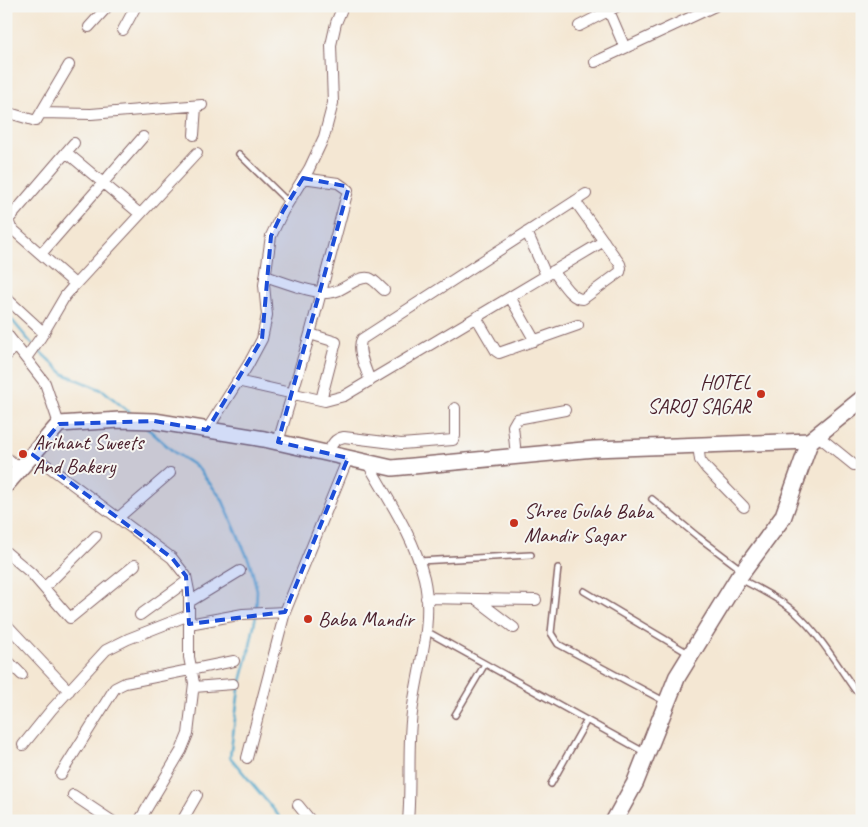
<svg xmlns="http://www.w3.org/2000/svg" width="868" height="827" font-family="Caveat,sans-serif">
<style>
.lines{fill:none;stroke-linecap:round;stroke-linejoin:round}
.stream{stroke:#4fa8cc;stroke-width:2.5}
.lane-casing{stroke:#866566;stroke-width:8}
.street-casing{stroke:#866566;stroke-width:12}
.secondary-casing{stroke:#866566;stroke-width:18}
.primary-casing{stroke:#866566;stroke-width:19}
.lane{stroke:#fff;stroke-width:5}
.street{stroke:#fff;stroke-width:10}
.secondary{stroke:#fff;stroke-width:15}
.primary{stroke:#fff;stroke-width:16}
.marked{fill:#1d4ed8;fill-opacity:0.2;stroke:#1d4ed8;stroke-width:4;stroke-dasharray:10 6;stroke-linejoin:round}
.poi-dot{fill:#c8321e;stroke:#f6f6f2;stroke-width:2}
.labels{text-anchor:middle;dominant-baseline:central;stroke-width:4;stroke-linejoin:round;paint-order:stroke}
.poi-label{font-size:21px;fill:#4a1f2b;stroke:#f6f6f2;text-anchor:start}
</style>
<rect width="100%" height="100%" fill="#f6f6f2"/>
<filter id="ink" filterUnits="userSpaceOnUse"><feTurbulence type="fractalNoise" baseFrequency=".02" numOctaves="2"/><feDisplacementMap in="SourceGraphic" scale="10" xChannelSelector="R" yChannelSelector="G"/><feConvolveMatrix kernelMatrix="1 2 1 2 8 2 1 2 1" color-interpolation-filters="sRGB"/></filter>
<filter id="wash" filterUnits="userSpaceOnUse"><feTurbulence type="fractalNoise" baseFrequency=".0096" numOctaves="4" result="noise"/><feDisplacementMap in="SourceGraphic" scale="20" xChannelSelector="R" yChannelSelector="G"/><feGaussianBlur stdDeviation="1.12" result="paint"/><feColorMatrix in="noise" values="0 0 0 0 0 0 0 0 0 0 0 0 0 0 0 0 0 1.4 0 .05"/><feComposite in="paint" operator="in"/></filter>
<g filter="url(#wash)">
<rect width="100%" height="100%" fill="#f4e7d3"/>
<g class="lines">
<!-- stream -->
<path class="stream" d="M6,313L32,344
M36,348L64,374L104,391L131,414
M147,428L174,452L197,467L222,499L250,563L257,590L256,610
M256,615L249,651L239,689L230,757L283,821"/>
</g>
</g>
<g filter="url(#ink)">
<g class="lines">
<!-- lane casing -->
<g class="lane-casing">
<path id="lane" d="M239,154L288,202
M652,499L697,536L742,570
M419,561L531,555
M558,568L551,633L558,644L664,701
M741,579C762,591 785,601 802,619C823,640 838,666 855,690
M584,591L688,653
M426,631L644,752
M455,715L485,664
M551,784L587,720"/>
</g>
<!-- street casing -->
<g class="street-casing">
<path id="street" d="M609,11L625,48
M579,26L618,6
M89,27L108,6
M123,30L136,6
M595,62L715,6
M6,112L36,121L69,65
M41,113L91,114L202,105
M194,135L196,106
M74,143L8,220L11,228L75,284
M66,152L140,214
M303,178L338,183L348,190L310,334L336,342L321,400
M527,232L546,275
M41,254L143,137
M553,271C561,280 570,299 583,299L620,272L621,268L620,264L575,201
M265,276C284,282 307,292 326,293C342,294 356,275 369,278C375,280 380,287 384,290
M510,297L535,341
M6,298L44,333
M476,317L496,351L499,353L578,325
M6,333L45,383L59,424
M6,356L16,346
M26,358L41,337L65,296L71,289L197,153
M237,381L325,401L344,396L604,241
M370,381C366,369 356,349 362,339L586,194
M207,430L248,365L262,339L267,315L264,285L271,236L283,211L309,169L324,137L333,103L331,45L336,23L343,6
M817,435L854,465
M278,442L310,334
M698,445L700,460L706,468L744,507
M328,453C332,444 334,439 344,437L401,444L453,440L455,436V408
M33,455L172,558L186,576L189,591V657L194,683L188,734L181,751L141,818
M516,456L513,426L517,419L565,410
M6,457L20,469
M367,462C388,499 414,537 424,578C435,626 415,675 411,722C408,755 411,788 408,821
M118,518L170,473
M6,552L31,573L70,618L135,565
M44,588L96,536
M426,598L536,600
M476,599L514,628
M189,602L240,571
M140,615L187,581
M6,624L69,691
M189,624L243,614L285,612
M6,659L22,675
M194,687L233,684
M23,745L52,709L106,650L128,639L189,615
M247,758L285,612L348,458
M61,774L115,688L125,683L234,661
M73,795L112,821
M298,805L311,821
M182,821L197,795"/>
</g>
<!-- secondary casing -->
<g class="secondary-casing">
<path id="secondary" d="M6,485L59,424L120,420L154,421L264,439L392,468L594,449L810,441"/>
</g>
<!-- primary casing -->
<g class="primary-casing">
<path id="primary" d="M614,821L635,783L677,677L738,578L783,517L810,441L862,399"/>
</g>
<!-- lane -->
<use href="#lane" class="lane"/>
<!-- street -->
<use href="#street" class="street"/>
<!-- secondary -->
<use href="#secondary" class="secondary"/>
<!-- primary -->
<use href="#primary" class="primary"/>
</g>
</g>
<!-- marked area -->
<path class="marked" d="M303,178L345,186L348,190L278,442L348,458L285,612L189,624L186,576L172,558L33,455L59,424L154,421L207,430L262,339L271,236L283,211Z"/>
<!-- markers -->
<g class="poi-dot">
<circle cx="761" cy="394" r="5"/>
<circle cx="23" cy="454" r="5"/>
<circle cx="514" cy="523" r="5"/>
<circle cx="308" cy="619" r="5"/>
</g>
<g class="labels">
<!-- poi labels -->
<g class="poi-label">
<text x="751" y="382" text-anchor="end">HOTEL<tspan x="751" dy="24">SAROJ SAGAR</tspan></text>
<text x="33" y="442">Arihant Sweets<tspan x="33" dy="24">And Bakery</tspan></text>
<text x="524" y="511">Shree Gulab Baba<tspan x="524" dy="24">Mandir Sagar</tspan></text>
<text x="318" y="619">Baba Mandir</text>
</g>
</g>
<!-- margin -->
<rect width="868" height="827" fill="none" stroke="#f6f6f2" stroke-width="25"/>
</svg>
